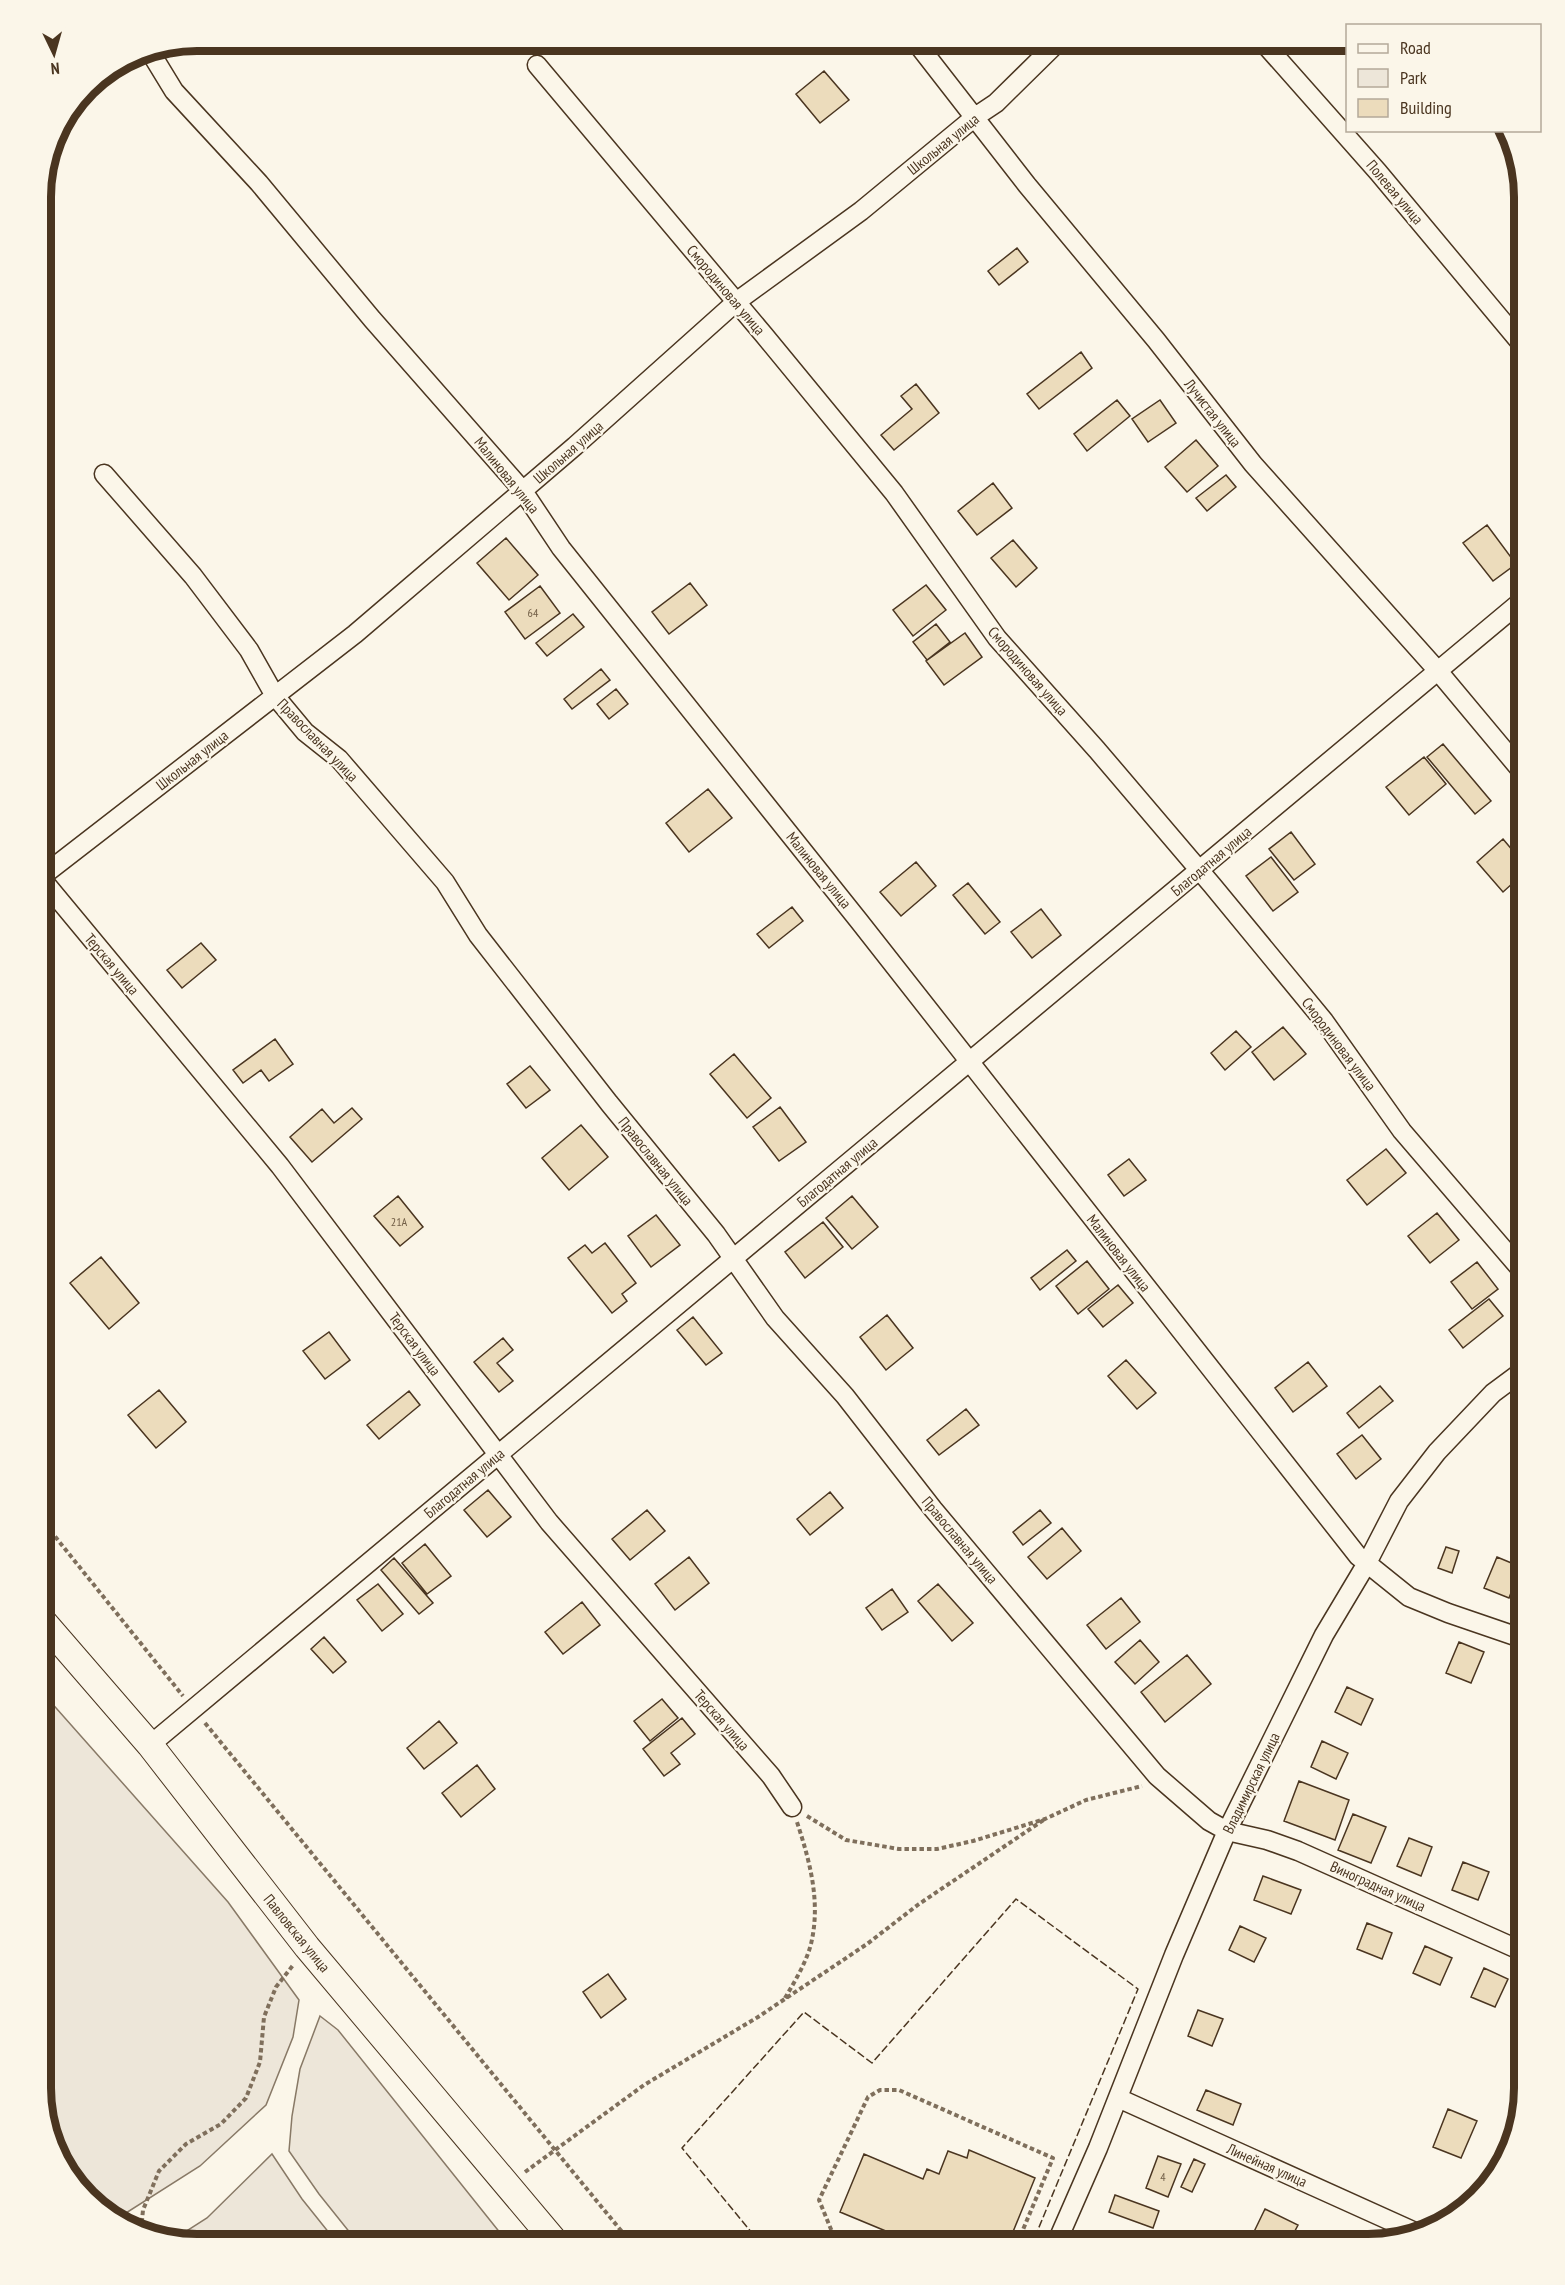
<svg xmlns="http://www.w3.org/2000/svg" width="1565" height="2285" font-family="'PT Sans Narrow',sans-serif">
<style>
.green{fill:#ede6d9;stroke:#887966;stroke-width:1.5}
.building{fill:#ecdcbc;stroke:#4a3520;stroke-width:1.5}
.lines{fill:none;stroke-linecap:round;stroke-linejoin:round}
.street-casing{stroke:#4a3520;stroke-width:21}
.secondary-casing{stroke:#4a3520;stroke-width:28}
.path{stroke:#7f6f5c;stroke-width:4;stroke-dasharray:4.5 3;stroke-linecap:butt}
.street{stroke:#fbf6e9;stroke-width:18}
.secondary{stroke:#fbf6e9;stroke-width:26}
.fence{stroke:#4a3520;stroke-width:1.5;stroke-dasharray:8 3;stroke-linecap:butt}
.labels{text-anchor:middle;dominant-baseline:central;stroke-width:4.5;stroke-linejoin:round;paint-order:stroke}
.number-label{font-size:12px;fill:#725f47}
.street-label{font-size:15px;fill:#4a3520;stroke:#fbf6e9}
.rim{fill:none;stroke:#4a3520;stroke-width:8}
</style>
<rect width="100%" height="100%" fill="#fbf6e9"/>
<!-- green -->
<path class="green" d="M41,1691L228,1902L299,2000L293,2037L266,2105L200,2166L115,2220L61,2166L41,2088Z
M320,2016L338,2030L509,2244H359L319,2194L289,2151L292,2116L300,2069Z
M272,2154L302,2199L338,2244H187L178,2241L177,2237L207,2218Z"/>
<!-- building -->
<path class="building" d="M824,71L849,100L820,123L796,94Z
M1017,248L1028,262L999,285L988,271Z
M1081,352L1092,368L1039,409L1027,394Z
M916,384L939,413L894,450L881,435L912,409L901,396Z
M1117,400L1130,416L1087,451L1074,434Z
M1160,400L1176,423L1148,442L1132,419Z
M1196,440L1218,466L1187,492L1165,467Z
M1226,475L1236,487L1207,511L1196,498Z
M993,483L1012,508L977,535L958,511Z
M1487,525L1516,564L1493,581L1463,543Z
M506,538L538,575L509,600L477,563Z
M1013,540L1037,568L1016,587L991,558Z
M690,583L707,605L669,634L652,612Z
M926,585L946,610L913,636L893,610Z
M540,586L560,613L525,639L505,612Z
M573,614L584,627L547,656L536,643Z
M936,624L950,642L927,660L913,642Z
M965,633L982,657L944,685L926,661Z
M601,669L610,680L572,709L564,699Z
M616,689L628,704L609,719L597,704Z
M1443,744L1491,801L1475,814L1427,757Z
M1424,757L1446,784L1409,815L1386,787Z
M708,789L732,818L689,852L666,823Z
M1291,832L1315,864L1294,880L1269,849Z
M1503,839L1524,864V873L1503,892L1477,862Z
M1271,857L1298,892L1273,911L1246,876Z
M916,862L936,886L901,916L880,892Z
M968,883L1000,922L985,934L953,895Z
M792,907L803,921L769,948L757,934Z
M1041,909L1061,935L1032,958L1011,932Z
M201,943L216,960L182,988L167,970Z
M1283,1027L1306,1054L1274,1080L1252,1052Z
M1236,1031L1251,1047L1225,1070L1211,1053Z
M275,1039L293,1064L269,1081L261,1070L243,1083L233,1070Z
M734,1054L771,1098L747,1118L710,1074Z
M530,1066L550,1090L526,1108L507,1084Z
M780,1107L806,1142L779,1161L753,1127Z
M352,1108L362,1119L312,1162L290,1137L322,1109L334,1123Z
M581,1125L608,1157L569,1190L542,1158Z
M1386,1149L1406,1173L1367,1205L1347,1180Z
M1129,1159L1146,1180L1124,1196L1108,1175Z
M398,1196L423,1227L400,1246L374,1216Z
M852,1196L878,1227L852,1249L826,1218Z
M1437,1213L1459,1240L1430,1263L1408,1236Z
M656,1215L680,1245L651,1267L628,1236Z
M823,1222L843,1247L805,1278L785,1252Z
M605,1243L636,1283L622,1294L627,1301L612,1313L568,1258L585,1245L592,1253Z
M1067,1250L1076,1261L1040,1290L1031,1278Z
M101,1257L139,1303L109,1329L70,1283Z
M1087,1261L1109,1289L1078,1314L1056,1286Z
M1477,1262L1498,1289L1472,1309L1451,1282Z
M1118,1285L1133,1303L1103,1327L1088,1309Z
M1489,1299L1503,1316L1463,1348L1449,1330Z
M887,1315L913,1348L886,1370L860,1337Z
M693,1317L722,1353L706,1365L677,1330Z
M329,1332L350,1360L325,1379L303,1351Z
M503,1338L513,1350L497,1363L513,1381L499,1392L474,1362Z
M1126,1360L1156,1393L1137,1409L1108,1376Z
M1308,1362L1327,1386L1293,1412L1275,1388Z
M1380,1386L1393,1401L1359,1428L1347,1413Z
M159,1390L186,1422L156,1448L128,1415Z
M409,1391L420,1405L379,1439L367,1425Z
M966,1409L979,1425L939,1455L927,1440Z
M1362,1435L1381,1459L1356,1479L1337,1454Z
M488,1490L511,1517L487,1537L464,1510Z
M830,1492L843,1508L810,1535L797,1519Z
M647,1510L665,1531L630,1560L612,1539Z
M1040,1510L1051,1523L1023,1545L1013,1532Z
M1062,1528L1081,1551L1047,1579L1028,1557Z
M425,1544L451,1576L427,1594L402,1563Z
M1446,1547L1459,1551L1452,1573L1438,1568Z
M689,1557L709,1583L675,1610L655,1584Z
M1497,1557L1521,1567L1509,1598L1484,1588Z
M394,1558L433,1603L419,1614L381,1570Z
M378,1584L403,1614L382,1631L357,1600Z
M938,1584L973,1623L952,1641L918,1601Z
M892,1589L908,1612L882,1630L866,1608Z
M1121,1598L1140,1622L1106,1649L1087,1625Z
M582,1602L600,1625L563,1654L545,1632Z
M324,1637L346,1662L333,1673L311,1649Z
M1140,1640L1159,1662L1135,1684L1115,1662Z
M1459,1642L1484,1652L1471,1683L1446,1673Z
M1187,1655L1211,1684L1165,1722L1141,1692Z
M1522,1673H1524V1707L1511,1701Z
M1347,1687L1373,1699L1361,1725L1335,1712Z
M662,1699L678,1718L650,1741L634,1721Z
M682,1718L695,1734L671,1753L680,1764L664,1776L643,1749Z
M439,1721L457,1743L424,1769L407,1748Z
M1322,1741L1348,1753L1336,1779L1311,1767Z
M477,1765L495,1789L461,1817L442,1793Z
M1299,1781L1349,1800L1335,1840L1284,1821Z
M1353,1814L1386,1827L1371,1863L1338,1850Z
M1409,1838L1432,1847L1421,1876L1397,1866Z
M1463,1862L1489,1872L1478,1900L1452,1890Z
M1263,1876L1301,1890L1291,1914L1254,1900Z
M1522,1886L1524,1887V1921L1511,1916Z
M1367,1923L1392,1933L1382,1959L1357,1949Z
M1240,1926L1266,1938L1254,1962L1229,1950Z
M1425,1946L1452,1958L1440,1985L1413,1973Z
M1484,1968L1508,1979L1495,2007L1471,1997Z
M608,1974L626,1999L601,2018L583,1992Z
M1198,2010L1223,2019L1212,2046L1188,2036Z
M1206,2090L1241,2104L1233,2125L1197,2110Z
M1448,2109L1477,2121L1461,2158L1433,2147Z
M969,2150L1035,2178L1008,2244H989L966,2235L962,2244H903L905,2239L840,2212L864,2154L923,2179L927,2169L939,2174L948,2151L967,2158Z
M1158,2156L1181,2164L1168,2197L1146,2188Z
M1194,2159L1205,2164L1192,2192L1181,2187Z
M1115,2195L1159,2211L1153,2228L1109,2212Z
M1265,2209L1298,2225L1288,2244H1260L1250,2240Z"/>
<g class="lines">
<!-- street casing -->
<g class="street-casing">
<path id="street" d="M915,41L1027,185L1156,340L1253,464L1438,671L1524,774
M1262,41L1378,172L1524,347
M149,50L174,91L259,183L372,319L523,491L561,548L859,921L1358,1556L1409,1597L1448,1613L1524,1639
M537,65L764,335L894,493L997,638L1097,750L1212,885L1324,1021L1402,1131L1524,1273
M104,474L193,576L249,650L275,696L305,732L339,759L445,882L478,935L609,1103L716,1234L775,1318L845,1396L933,1509L1157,1776L1209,1821L1227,1831L1267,1840L1298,1851L1524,1952
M41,877L355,634L575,446L736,302L861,211L975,117L996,103L1059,41
M41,878L280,1166L549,1522L771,1776L792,1807
M150,1745L1524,599
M1118,2098L1415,2232
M1056,2244L1098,2148L1174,1955L1227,1831L1324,1635L1367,1563L1399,1501L1437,1452L1493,1393L1524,1370"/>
</g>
<!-- secondary casing -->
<g class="secondary-casing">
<path id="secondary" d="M41,1619L150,1745L307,1947L557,2244"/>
</g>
<!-- path -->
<path class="path" d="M41,1519L183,1696
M205,1723L632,2244
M807,1816L846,1840L899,1849H937L973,1841L1045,1819L1086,1800L1142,1786
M785,1998C795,1981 806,1963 811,1944C821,1902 810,1862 797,1822
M525,2172L644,2085L758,2017L867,1944L919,1904L1045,1819
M141,2230L143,2210L159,2171L186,2144L221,2124L246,2098L260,2062L264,2017L276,1987L294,1964
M837,2244L819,2200L868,2097L880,2090H899L1053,2158L1017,2244"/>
<!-- street -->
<use href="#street" class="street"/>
<!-- secondary -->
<use href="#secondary" class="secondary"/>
<!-- fence -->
<path class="fence" d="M761,2244L682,2148L804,2012L872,2063L1016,1899L1138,1989L1032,2244"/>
</g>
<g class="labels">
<!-- number labels -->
<g class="number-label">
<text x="533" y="612">64</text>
<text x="399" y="1221">21А</text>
<text x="1163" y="2176">4</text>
</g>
<!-- street labels -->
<g class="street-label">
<text transform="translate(943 144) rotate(-39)">Школьная улица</text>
<text transform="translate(1395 192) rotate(50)">Полевая улица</text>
<text transform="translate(726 290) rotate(50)">Смородиновая улица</text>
<text transform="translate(1213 413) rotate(52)">Лучистая улица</text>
<text transform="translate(568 452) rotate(-41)">Школьная улица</text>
<text transform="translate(507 475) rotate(51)">Малиновая улица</text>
<text transform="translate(1028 671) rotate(49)">Смородиновая улица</text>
<text transform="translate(318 740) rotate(46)">Православная улица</text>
<text transform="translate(192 760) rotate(-38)">Школьная улица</text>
<text transform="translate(1211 861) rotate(-40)">Благодатная улица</text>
<text transform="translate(819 870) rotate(51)">Малиновая улица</text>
<text transform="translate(112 964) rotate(50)">Терская улица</text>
<text transform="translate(1339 1044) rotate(53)">Смородиновая улица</text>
<text transform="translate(656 1161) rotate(51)">Православная улица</text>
<text transform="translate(837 1172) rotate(-40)">Благодатная улица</text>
<text transform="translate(1119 1253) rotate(52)">Малиновая улица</text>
<text transform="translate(415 1344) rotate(53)">Терская улица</text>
<text transform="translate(464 1483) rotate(-40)">Благодатная улица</text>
<text transform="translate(960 1540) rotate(50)">Православная улица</text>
<text transform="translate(722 1720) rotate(49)">Терская улица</text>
<text transform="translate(1251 1783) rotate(-64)">Владимирская улица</text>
<text transform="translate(1378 1886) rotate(24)">Виноградная улица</text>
<text transform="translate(297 1933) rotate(51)">Павловская улица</text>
<text transform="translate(1267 2165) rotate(24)">Линейная улица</text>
</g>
</g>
<!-- crop -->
<path d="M0 0H1565V2285H0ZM197 51H1368A146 146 0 0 1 1514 197V2088A146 146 0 0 1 1368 2234H197A146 146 0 0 1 51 2088V197A146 146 0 0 1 197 51Z" fill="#fbf6e9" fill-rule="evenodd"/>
<path class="rim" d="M197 51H1368A146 146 0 0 1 1514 197V2088A146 146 0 0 1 1368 2234H197A146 146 0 0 1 51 2088V197A146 146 0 0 1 197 51Z"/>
<!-- legend -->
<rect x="1346" y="24" width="195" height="108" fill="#fbf6e9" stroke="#b4a999" stroke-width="1.5"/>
<rect x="1358" y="44" width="30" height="9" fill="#fbf6e9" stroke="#b4a999" stroke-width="1.5"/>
<text x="1400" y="54" font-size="18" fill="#4a3520">Road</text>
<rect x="1358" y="69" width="30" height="18" fill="#ede6d9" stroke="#b4a999" stroke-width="1.5"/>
<text x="1400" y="84" font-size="18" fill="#4a3520">Park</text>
<rect x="1358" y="99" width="30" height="18" fill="#ecdcbc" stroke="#b4a999" stroke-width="1.5"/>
<text x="1400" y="114" font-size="18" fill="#4a3520">Building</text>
<!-- north arrow -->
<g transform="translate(54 54) rotate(175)" stroke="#fbf6e9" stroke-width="4.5" paint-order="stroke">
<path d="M0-4.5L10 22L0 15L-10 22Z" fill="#4a3520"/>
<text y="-9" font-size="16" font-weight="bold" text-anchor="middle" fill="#4a3520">N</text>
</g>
</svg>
